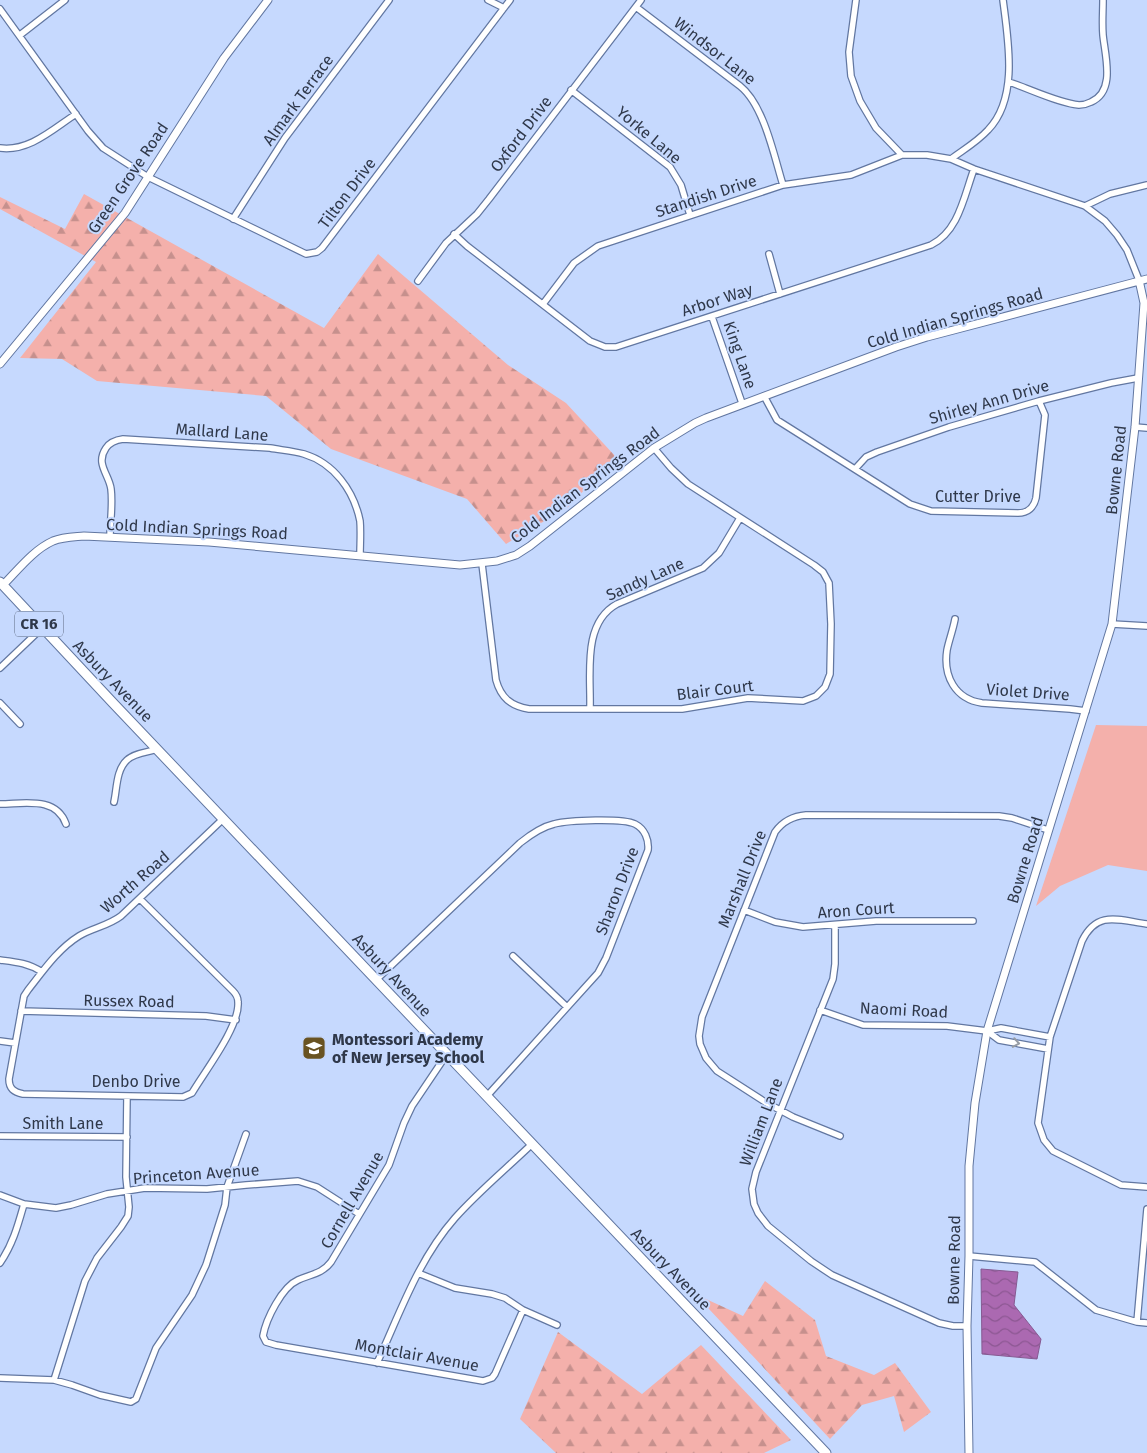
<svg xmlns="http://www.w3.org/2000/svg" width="1147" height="1453" font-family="'Fira Sans',sans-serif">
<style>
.green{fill:#f4b0ab}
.forest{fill:url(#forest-firs)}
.water{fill:url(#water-waves);stroke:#865a92}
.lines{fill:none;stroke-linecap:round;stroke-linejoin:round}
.minor-casing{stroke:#6277a1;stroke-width:8}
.tertiary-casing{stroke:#6277a1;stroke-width:9}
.primary-casing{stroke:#6277a1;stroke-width:11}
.minor{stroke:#fff;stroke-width:5.5}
.tertiary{stroke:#fff;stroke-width:7}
.primary{stroke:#fff;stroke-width:9}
.oneway{stroke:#979ca4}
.labels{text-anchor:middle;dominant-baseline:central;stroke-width:4;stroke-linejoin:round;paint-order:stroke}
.shield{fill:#c6d9fe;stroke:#5c6880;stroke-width:1}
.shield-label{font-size:15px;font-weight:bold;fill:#2f384a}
.street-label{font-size:16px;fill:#2f384a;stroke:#c6d9fe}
.poi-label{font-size:16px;font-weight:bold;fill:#2f384a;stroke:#c6d9fe;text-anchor:start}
</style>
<defs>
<pattern id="forest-firs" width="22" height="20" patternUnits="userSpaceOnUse" patternTransform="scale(1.25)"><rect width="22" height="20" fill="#f4b0ab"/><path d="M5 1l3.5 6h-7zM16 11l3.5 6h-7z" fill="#c6908d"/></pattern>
<pattern id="water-waves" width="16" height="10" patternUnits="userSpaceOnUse" patternTransform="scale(1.25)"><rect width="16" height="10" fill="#ab69b1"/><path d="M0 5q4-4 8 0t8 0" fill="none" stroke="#8c5792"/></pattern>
</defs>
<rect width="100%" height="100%" fill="#c6d9fe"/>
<!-- green -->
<path class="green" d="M1096,725L1147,726V871L1108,865L1060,886L1036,906Z"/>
<!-- forest -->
<path class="forest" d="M84,194L324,328L378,254L508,365L566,403L616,457L568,507L506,544L467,499L331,449L266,396L97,381L62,359L20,358L96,262L0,209V197L65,229Z
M765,1281L815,1320L826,1356L874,1375L895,1363L931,1412L904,1432L894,1396L862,1405L830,1439L695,1294L743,1316Z
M558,1332L642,1394L701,1345L791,1440L764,1453H556L520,1419Z"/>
<!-- water -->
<path class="water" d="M981,1269L1018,1272L1014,1305L1041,1339L1037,1359L982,1354Z"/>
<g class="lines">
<!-- minor casing -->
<g class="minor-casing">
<path id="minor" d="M488,0L504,8
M856,0L849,52L851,76L860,101L876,128L902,155H927L951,159C963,150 977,142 988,130C1019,98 1008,40 1003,0
M636,7L740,86C764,105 774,156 783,185
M0,9L88,131L103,148L148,177L306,254L317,252L322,248L510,0
M20,35L65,0
M1009,82C1030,89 1058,103 1079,105C1084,105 1087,104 1091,102C1116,91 1105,56 1103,35C1102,23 1103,12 1103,0
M571,90L670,167L681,185L690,215
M0,148C29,152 53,129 76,114
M951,159L974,169L1085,206L1105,221L1117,235L1127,250L1139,280
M1085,206L1110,194L1147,185
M233,219L285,138L389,0
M454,234L467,246L590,341L605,347H616L931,245C959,231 964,196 974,169
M769,254L780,294
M418,281L446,243L477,214L489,199L641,0
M543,304L574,263L598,246L783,185L851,175L902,155
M712,317L742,403
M764,396L777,420L910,504L931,511L1018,513C1028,513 1034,507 1036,498L1045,415L1039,401
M1135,427L1147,428
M855,469L866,457L877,452L949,427L1039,401L1111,383L1138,378
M110,537C110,522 113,505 111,489C109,474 95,464 106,448C110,442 116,440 123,439L270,448C281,450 293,451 304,454C334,463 354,491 360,521C361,532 360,545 360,556
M482,564L496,680C501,698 511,706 529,709H682L748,698L803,701L816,696L825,687L830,674L831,624L829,583L823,572L814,565L688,484L671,468L654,448
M955,619C953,630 949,640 947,650C943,676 955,699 982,703L1070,709L1086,711
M1112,624L1147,626
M0,668L42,628
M0,703L20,724
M590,708C591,674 582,623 617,604L703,568L719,553L740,518
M114,802C117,789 116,770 127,760C134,753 149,752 158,749
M0,804C24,804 56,796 66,824
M140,899L233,991C236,994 238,998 238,1002C240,1026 205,1071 192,1093L183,1097L23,1094C14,1092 9,1089 9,1079L24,996L28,990C43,971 58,949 79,936C92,928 108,926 121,916L223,819
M744,910L775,922L803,927L876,921H973
M1147,924C1118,920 1097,910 1082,941L1050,1037L1038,1123L1044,1140L1053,1151L1121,1185L1147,1187
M835,925V964L833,979L756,1172L752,1189L754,1204L758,1213L768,1226L811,1261L832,1275L939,1323L953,1326H967
M513,956L567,1007
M0,960C16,962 28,963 42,972
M377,979L520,843C530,835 541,827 554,824C569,820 623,818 635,824C645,829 649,840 648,850L606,958L598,973L487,1096
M820,1010L863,1025L947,1026L987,1031L1001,1028L1050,1037
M21,1011L206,1016L236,1020
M987,1031L999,1040L1048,1049
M0,1041L15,1043
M447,1054L412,1106L404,1123L389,1165L331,1262C322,1274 311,1274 298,1280C282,1287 266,1319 263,1336L266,1342L276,1345L483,1381L492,1378L495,1374L523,1310
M0,1136L127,1137
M840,1136L793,1117L765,1102L717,1071L706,1058L700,1044L699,1036L702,1017L775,832C783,821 793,816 806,815L999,816L1012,818L1048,830
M0,1195L24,1204L56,1208L71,1205L107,1194L145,1188L207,1189L246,1185L298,1181L317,1187L359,1214
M969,1256L1035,1262L1096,1310L1137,1322L1147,1323
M0,1263C13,1244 18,1225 24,1204
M418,1273L455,1288L492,1294L505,1298L523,1310L557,1325
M1137,1322L1147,1209
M377,1363C400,1313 418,1260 455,1218C478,1192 506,1169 532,1144
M0,1378L54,1380L72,1385L100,1395L131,1402L136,1399L156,1348L192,1295L206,1265L225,1205L227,1187L246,1134
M54,1380L85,1281L97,1258L121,1227L128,1216L129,1207L126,1177L127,1096"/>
</g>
<!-- tertiary casing -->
<g class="tertiary-casing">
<path id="tertiary" d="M0,364L125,213L224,58L268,0
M3,585C18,570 33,550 53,541C63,537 74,537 84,536L209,542L460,565L497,561L516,555L530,546L654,448L695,423L706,418L896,347L927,337L1147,279
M969,1453L967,1326L969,1256V1166L975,1103L987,1031L1112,624L1135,427L1144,303L1139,280"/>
</g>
<!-- primary casing -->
<g class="primary-casing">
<path id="primary" d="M0,582L113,703L826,1453"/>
</g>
<!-- minor -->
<use href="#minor" class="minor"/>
<!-- tertiary -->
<use href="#tertiary" class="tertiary"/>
<!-- primary -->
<use href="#primary" class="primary"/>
</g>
<!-- one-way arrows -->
<defs><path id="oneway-chevron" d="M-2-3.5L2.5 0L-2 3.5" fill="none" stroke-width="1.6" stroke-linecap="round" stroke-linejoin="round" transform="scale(1.25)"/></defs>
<use class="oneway" href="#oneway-chevron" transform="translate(1016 1043) rotate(10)"/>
<!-- icons -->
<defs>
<g id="school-square" transform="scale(1.25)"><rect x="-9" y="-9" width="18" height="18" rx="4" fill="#695322" stroke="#c6d9fe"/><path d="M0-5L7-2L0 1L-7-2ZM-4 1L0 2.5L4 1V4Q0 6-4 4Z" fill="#fff"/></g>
</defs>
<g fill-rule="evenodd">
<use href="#school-square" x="314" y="1048"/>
</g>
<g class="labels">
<!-- shield labels -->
<rect class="shield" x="15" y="611.5" width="48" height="25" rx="4"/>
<g class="shield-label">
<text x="39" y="624">CR 16</text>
</g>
<!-- street labels -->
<g class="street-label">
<text transform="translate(715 51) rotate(38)">Windsor Lane</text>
<text transform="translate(298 100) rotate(-54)">Almark Terrace</text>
<text transform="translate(521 134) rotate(-53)">Oxford Drive</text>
<text transform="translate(649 135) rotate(40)">Yorke Lane</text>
<text transform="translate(128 178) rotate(-56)">Green Grove Road</text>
<text transform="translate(347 193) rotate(-53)">Tilton Drive</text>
<text transform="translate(706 196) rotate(-18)">Standish Drive</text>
<text transform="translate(717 300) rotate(-18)">Arbor Way</text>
<text transform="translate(955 318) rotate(-16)">Cold Indian Springs Road</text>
<text transform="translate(740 355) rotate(71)">King Lane</text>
<text transform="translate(989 402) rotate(-16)">Shirley Ann Drive</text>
<text transform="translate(222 432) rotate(4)">Mallard Lane</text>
<text transform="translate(1116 470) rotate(-84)">Bowne Road</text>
<text transform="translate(585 485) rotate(-37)">Cold Indian Springs Road</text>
<text x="978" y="496">Cutter Drive</text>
<text transform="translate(197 529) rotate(3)">Cold Indian Springs Road</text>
<text transform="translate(645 579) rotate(-24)">Sandy Lane</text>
<text transform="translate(113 681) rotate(46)">Asbury Avenue</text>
<text transform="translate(715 690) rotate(-7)">Blair Court</text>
<text transform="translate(1028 692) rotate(4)">Violet Drive</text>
<text transform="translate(1025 860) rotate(-73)">Bowne Road</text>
<text transform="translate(742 879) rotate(-68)">Marshall Drive</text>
<text transform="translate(135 882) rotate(-41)">Worth Road</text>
<text transform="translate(617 891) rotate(-69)">Sharon Drive</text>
<text transform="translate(856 910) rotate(-4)">Aron Court</text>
<text transform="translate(392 975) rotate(47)">Asbury Avenue</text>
<text transform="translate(129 1001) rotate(1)">Russex Road</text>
<text transform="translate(904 1010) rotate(3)">Naomi Road</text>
<text x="136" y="1081">Denbo Drive</text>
<text transform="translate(761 1122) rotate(-69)">William Lane</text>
<text x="63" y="1123">Smith Lane</text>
<text transform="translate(196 1174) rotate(-4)">Princeton Avenue</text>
<text transform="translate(352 1200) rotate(-60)">Cornell Avenue</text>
<text transform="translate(954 1260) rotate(-89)">Bowne Road</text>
<text transform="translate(671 1269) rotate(46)">Asbury Avenue</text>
<text transform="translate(417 1355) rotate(10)">Montclair Avenue</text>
</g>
<!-- poi labels -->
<g class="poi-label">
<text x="332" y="1039">Montessori Academy<tspan x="332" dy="18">of New Jersey School</tspan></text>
</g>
</g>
</svg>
